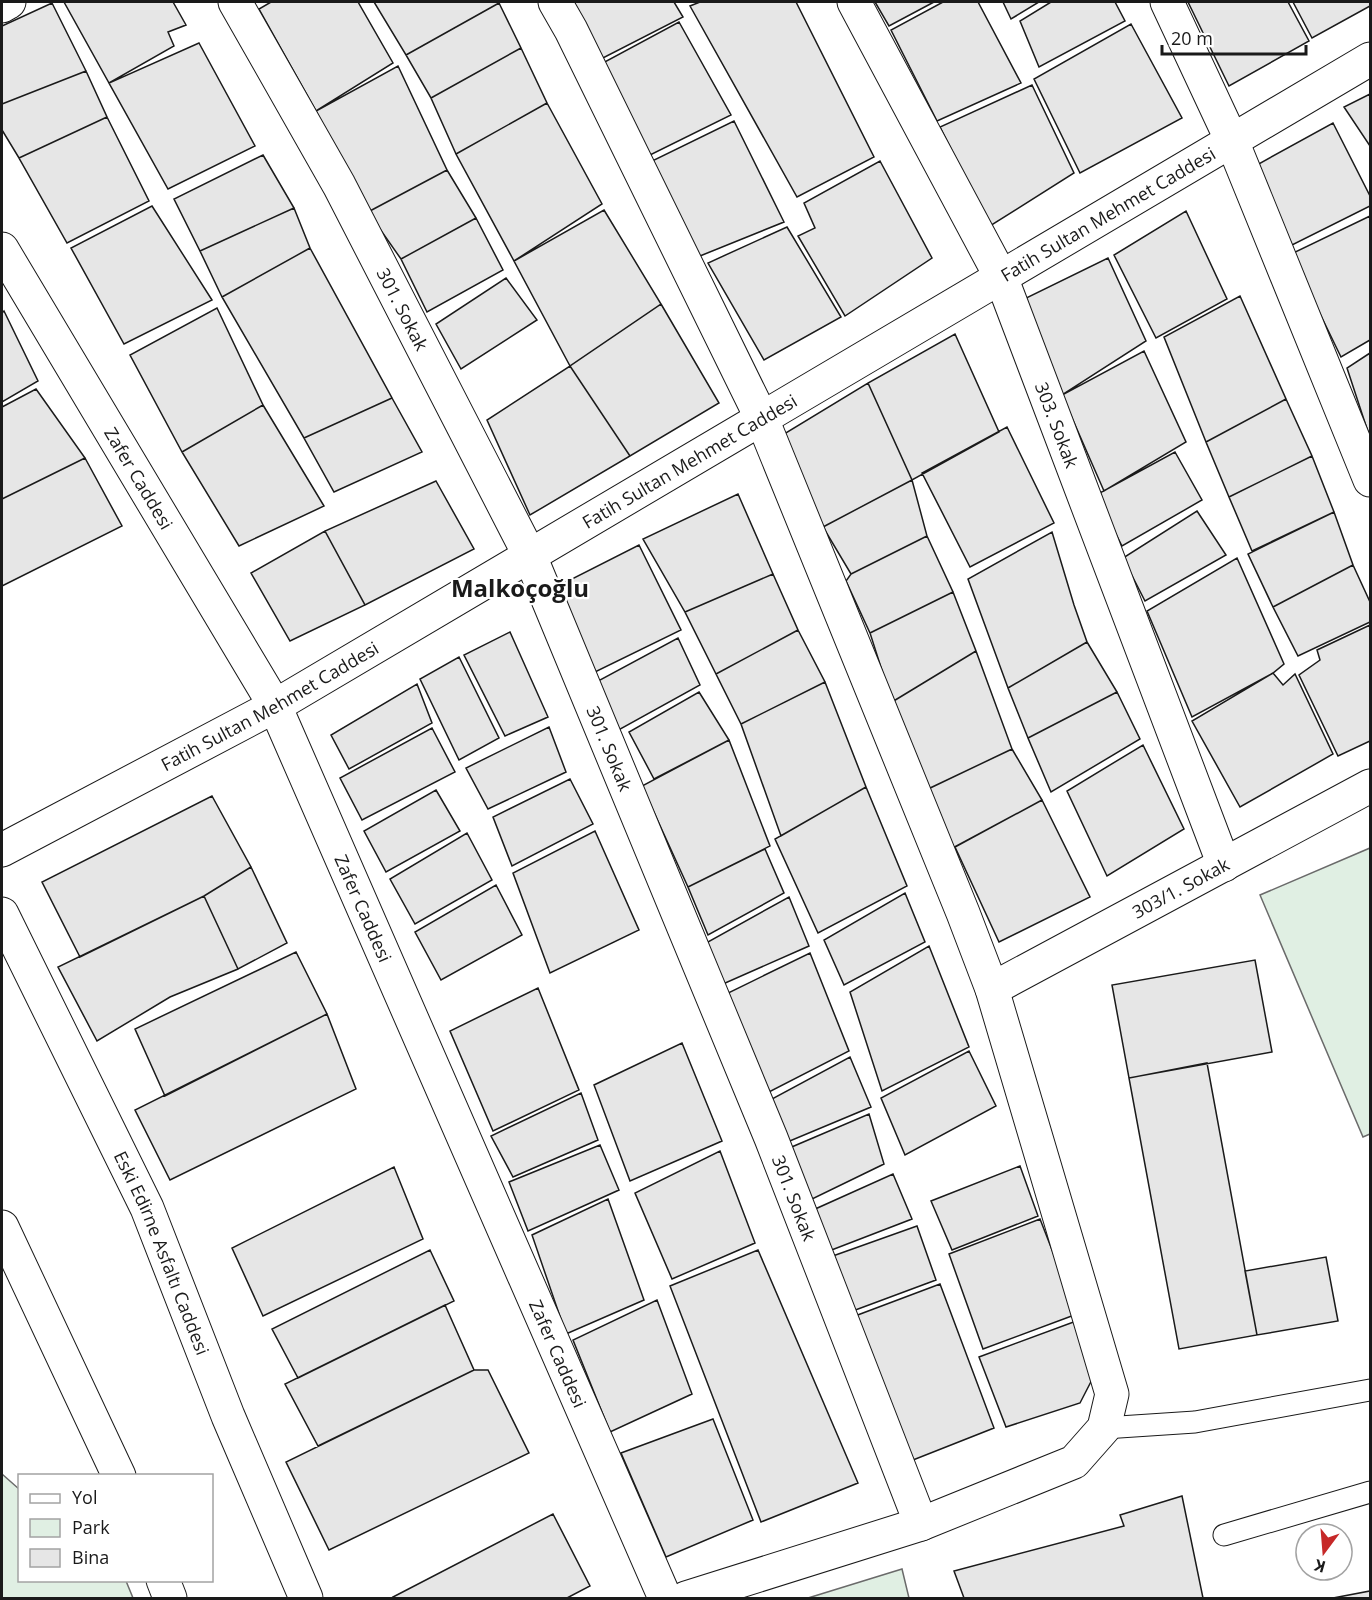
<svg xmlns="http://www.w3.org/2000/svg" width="1372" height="1600" font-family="'Open Sans',sans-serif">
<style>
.green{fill:#e0efe3;stroke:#6a6a6a;stroke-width:1.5}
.building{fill:#e6e6e6;stroke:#1a1a1a;stroke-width:1.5}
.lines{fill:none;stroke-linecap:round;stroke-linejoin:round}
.service-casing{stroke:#1a1a1a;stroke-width:23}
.pedestrian-casing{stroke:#1a1a1a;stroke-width:35}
.minor-casing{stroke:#1a1a1a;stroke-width:35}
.tertiary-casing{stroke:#1a1a1a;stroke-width:35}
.secondary-casing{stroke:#1a1a1a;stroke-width:35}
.primary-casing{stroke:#1a1a1a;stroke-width:35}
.service{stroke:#fff;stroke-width:21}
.pedestrian{stroke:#fff;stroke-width:33}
.minor{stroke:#fff;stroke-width:33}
.tertiary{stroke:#fff;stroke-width:33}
.secondary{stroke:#fff;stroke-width:33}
.primary{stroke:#fff;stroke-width:33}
.labels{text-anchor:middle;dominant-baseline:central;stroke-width:4.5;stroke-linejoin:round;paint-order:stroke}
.street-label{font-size:18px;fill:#1a1a1a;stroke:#fff}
.district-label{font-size:24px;font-weight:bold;fill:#1a1a1a;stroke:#fff}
</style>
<rect width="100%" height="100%" fill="#fff"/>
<!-- green -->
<path class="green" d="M1370,848V1134L1363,1137L1260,895Z
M2,1474L19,1489L20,1580L126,1581L133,1598H2Z
M902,1569L909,1598H808Z"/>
<!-- building -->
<path class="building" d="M64,2H173L186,25L168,32L174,46L109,83Z
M271,2H358L393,63L316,111L259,9Z
M374,2H498L499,3L406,55Z
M566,2H674L683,17L599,60Z
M700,2H796L874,157L797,197L690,6Z
M875,2H934L889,26Z
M943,2H978L1021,83L937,121L891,30Z
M1003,2H1039L1011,19Z
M1051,2H1115L1125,21L1039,67L1020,21Z
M1188,2H1288L1309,41L1229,86Z
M1293,2H1370V6L1312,38Z
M52,3L86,71L2,104V26Z
M499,3L521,48L431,98L406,55Z
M679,22L731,115L648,156L599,65Z
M1131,24L1182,118L1080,173L1034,79Z
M199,43L255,146L168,189L109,83Z
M521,48L547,103L456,154L431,98Z
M398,66L447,170L368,212L316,111Z
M86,71L107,117L19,158L2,130V104Z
M1032,85L1074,173L990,226L940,127Z
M1370,94V146L1344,107Z
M547,103L602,204L514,261L456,154Z
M107,117L149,201L67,243L19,158Z
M734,121L784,222L700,256L650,162Z
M1333,123L1370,196V206L1292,245L1255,166Z
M263,155L294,208L200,251L174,199Z
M880,161L932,258L845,316L798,236L815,228L804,203Z
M447,170L476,218L401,259L368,212Z
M152,206L212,300L124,344L71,248Z
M294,208L310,248L222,297L200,251Z
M604,210L661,304L570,366L514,261Z
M1186,211L1227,299L1156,338L1114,255Z
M1370,216V340L1341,357L1291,254Z
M476,218L503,270L427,312L401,259Z
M787,227L841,317L764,360L708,263Z
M310,248L392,398L304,438L222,297Z
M1108,258L1146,341L1062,395L1020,301Z
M506,278L537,320L461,369L436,324Z
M1240,296L1286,399L1206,442L1164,337Z
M661,304L719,403L630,456L570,366Z
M217,308L263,405L182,452L130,355Z
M4,311L38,381L2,402V313Z
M955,334L999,432L912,480L868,383Z
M1144,351L1186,442L1104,491L1062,395Z
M1370,353V438L1347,368Z
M570,366L630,456L530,515L487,420Z
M868,383L912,480L823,527L784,434Z
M36,389L85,458L2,499V407Z
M392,398L422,452L334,492L304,438Z
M1286,399L1312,456L1229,497L1206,442Z
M263,405L324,506L239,546L182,452Z
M1007,427L1054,523L970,567L922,473Z
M1175,452L1202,500L1122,546L1096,495Z
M1312,456L1334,512L1252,551L1229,497Z
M85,458L122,526L2,586V499Z
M912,480L927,536L851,574L823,527Z
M436,481L474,549L365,605L325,531Z
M738,494L773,574L685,612L643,539Z
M1197,511L1226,555L1145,601L1123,558Z
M1334,512L1353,565L1273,607L1248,554Z
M325,531L365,605L290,641L251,573Z
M1052,532L1074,605L1087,642L1008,688L968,579Z
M927,536L953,592L870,633L846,581L851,574Z
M639,545L681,630L595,672L558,586Z
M1237,558L1284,664L1273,673L1192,717L1147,611Z
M1353,565L1370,602V622L1298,656L1273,607Z
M773,574L798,630L716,674L685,612Z
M953,592L976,651L892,702L870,633Z
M1370,625V741L1338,756L1299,675L1320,660L1317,650Z
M798,630L825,682L741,724L716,674Z
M510,632L548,717L505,736L464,655Z
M678,638L700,685L615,732L598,681Z
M1087,642L1117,692L1028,738L1008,688Z
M976,651L1012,749L926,790L892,702Z
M459,657L499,738L459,760L420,679Z
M1273,673L1283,685L1295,674L1333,754L1240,807L1192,721Z
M825,682L866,787L781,836L741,724Z
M417,684L432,723L349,769L331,735Z
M699,692L729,740L654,779L629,732Z
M1117,692L1140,739L1051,792L1028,738Z
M549,727L566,772L488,809L466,768Z
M432,728L455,772L362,820L340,778Z
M729,740L770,846L688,887L642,786Z
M1143,745L1184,829L1107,876L1067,791Z
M1012,749L1042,800L949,850L926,790Z
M570,779L593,824L512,866L493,817Z
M866,787L907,886L818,933L775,839Z
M436,790L460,831L386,872L364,831Z
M212,796L251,867L204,896L80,957L42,882Z
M1042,800L1090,897L999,942L955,847Z
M595,831L639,930L550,973L513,873Z
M467,833L492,880L415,924L390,879Z
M765,849L784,893L708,935L688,887Z
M251,867L287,943L238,969L204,896Z
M496,885L522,935L441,980L415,932Z
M905,893L925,942L844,985L824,940Z
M204,896L238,969L170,997L97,1041L58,967Z
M789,897L809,946L723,984L706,943Z
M929,946L969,1047L882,1091L850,992Z
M296,952L327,1014L165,1096L135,1029Z
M810,953L849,1051L769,1092L724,995Z
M1255,960L1272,1052L1129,1078L1112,985Z
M538,988L579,1090L493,1131L450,1031Z
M327,1014L356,1089L170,1180L135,1110Z
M682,1043L722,1141L630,1181L594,1085Z
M969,1051L996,1106L905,1155L881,1098Z
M850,1057L871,1107L785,1143L770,1100Z
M1207,1063L1257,1335L1179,1349L1129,1078Z
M581,1093L598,1140L513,1177L491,1136Z
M869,1114L884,1164L808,1201L787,1149Z
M600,1145L619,1190L528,1231L509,1182Z
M720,1151L755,1243L672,1279L635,1193Z
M1020,1166L1038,1216L952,1250L931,1201Z
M394,1167L423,1239L263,1316L232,1248Z
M893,1174L912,1219L829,1251L813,1210Z
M608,1199L644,1300L566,1334L532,1235Z
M1040,1219L1077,1314L983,1349L949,1254Z
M917,1226L936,1280L850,1312L830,1257Z
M430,1250L454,1301L298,1378L272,1329Z
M758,1250L858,1483L761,1522L670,1286Z
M1326,1257L1338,1321L1257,1335L1245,1271Z
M940,1284L994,1428L913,1460L855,1316Z
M657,1300L692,1394L610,1432L573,1340Z
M445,1305L474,1370L318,1446L285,1384Z
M1079,1320L1098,1368L1080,1403L1006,1427L979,1357Z
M474,1370H488L529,1453L329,1550L286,1462Z
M713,1419L753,1520L666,1557L621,1453Z
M1182,1496L1203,1598H964L954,1571L1124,1526L1120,1515Z
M553,1514L590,1586L567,1598H394L393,1597Z
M1370,1591V1598H1333Z"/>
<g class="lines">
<!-- service casing -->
<g class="service-casing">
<path id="service" d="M1104,1428L1195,1422L1370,1390
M1224,1535L1370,1492"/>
</g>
<!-- pedestrian casing -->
<g class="pedestrian-casing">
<path id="pedestrian" d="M2,6L9,2"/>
</g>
<!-- minor casing -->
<g class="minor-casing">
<g id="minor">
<path id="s1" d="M235,2L339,185L530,556L771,1138L921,1524"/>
<path d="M555,2L571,30L762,419L963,913L992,989L1112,1394L1104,1428L1074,1462L921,1524L686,1598"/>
<path id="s2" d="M854,2L1001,277L1224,865"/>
<path d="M1167,2L1232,141L1370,480"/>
<path id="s3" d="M992,989L1370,786"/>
</g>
</g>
<!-- tertiary casing -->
<g class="tertiary-casing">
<g id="tertiary">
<path id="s4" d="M2,249L275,706L665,1598"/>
</g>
</g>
<!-- secondary casing -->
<g class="secondary-casing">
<g id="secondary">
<path id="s5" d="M2,850L275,706L1370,59"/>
</g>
</g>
<!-- primary casing -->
<g class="primary-casing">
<g id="primary">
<path id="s6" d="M2,914L147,1208L228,1416L306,1598"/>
<path d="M2,1227L119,1476"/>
<path d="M163,1580L170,1598"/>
</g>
</g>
<!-- service -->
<use href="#service" class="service"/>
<!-- pedestrian -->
<use href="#pedestrian" class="pedestrian"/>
<!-- minor -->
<use href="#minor" class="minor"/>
<!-- tertiary -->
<use href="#tertiary" class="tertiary"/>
<!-- secondary -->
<use href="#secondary" class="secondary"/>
<!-- primary -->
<use href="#primary" class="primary"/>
</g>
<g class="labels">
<!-- street labels -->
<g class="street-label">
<text stroke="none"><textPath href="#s5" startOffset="1276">Fatih Sultan Mehmet Caddesi</textPath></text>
<text stroke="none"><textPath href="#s1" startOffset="350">301. Sokak</textPath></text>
<text stroke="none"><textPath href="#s2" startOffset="470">303. Sokak</textPath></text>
<text stroke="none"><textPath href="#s5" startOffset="790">Fatih Sultan Mehmet Caddesi</textPath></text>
<text stroke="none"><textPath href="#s4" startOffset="267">Zafer Caddesi</textPath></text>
<text stroke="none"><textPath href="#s5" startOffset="304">Fatih Sultan Mehmet Caddesi</textPath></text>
<text stroke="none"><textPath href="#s1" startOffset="836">301. Sokak</textPath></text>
<text stroke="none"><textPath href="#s3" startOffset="214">303/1. Sokak</textPath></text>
<text stroke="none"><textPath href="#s4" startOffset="753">Zafer Caddesi</textPath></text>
<text stroke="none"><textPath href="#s1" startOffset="1322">301. Sokak</textPath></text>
<text stroke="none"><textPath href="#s6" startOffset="375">Eski Edirne Asfaltı Caddesi</textPath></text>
<text stroke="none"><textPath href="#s4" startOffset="1239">Zafer Caddesi</textPath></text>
</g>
<!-- district labels -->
<g class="district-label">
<text x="520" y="587">Malkoçoğlu</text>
</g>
</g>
<!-- border -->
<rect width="1372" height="1600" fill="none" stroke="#1a1a1a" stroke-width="6"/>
<!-- legend -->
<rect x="18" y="1474" width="195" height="108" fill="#ffffff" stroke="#a3a3a3" stroke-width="1.5"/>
<rect x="30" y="1494" width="30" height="9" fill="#ffffff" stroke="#a3a3a3" stroke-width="1.5"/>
<text x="72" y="1504" font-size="18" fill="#1a1a1a">Yol</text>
<rect x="30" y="1519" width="30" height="18" fill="#e0efe3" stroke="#a3a3a3" stroke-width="1.5"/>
<text x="72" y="1534" font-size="18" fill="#1a1a1a">Park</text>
<rect x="30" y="1549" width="30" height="18" fill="#e6e6e6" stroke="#a3a3a3" stroke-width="1.5"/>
<text x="72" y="1564" font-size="18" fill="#1a1a1a">Bina</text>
<!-- north arrow -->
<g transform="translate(1324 1552) rotate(196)"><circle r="28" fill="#ffffff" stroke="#a3a3a3" stroke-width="1.5"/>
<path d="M0-4.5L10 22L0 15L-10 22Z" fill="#c62828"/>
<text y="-9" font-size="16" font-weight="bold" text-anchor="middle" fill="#1a1a1a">K</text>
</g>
<!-- scale -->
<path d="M1162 45v9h144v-9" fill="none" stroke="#1a1a1a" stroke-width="3"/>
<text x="1171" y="45" font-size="18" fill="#1a1a1a" stroke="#ffffff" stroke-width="4.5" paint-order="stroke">20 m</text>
</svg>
